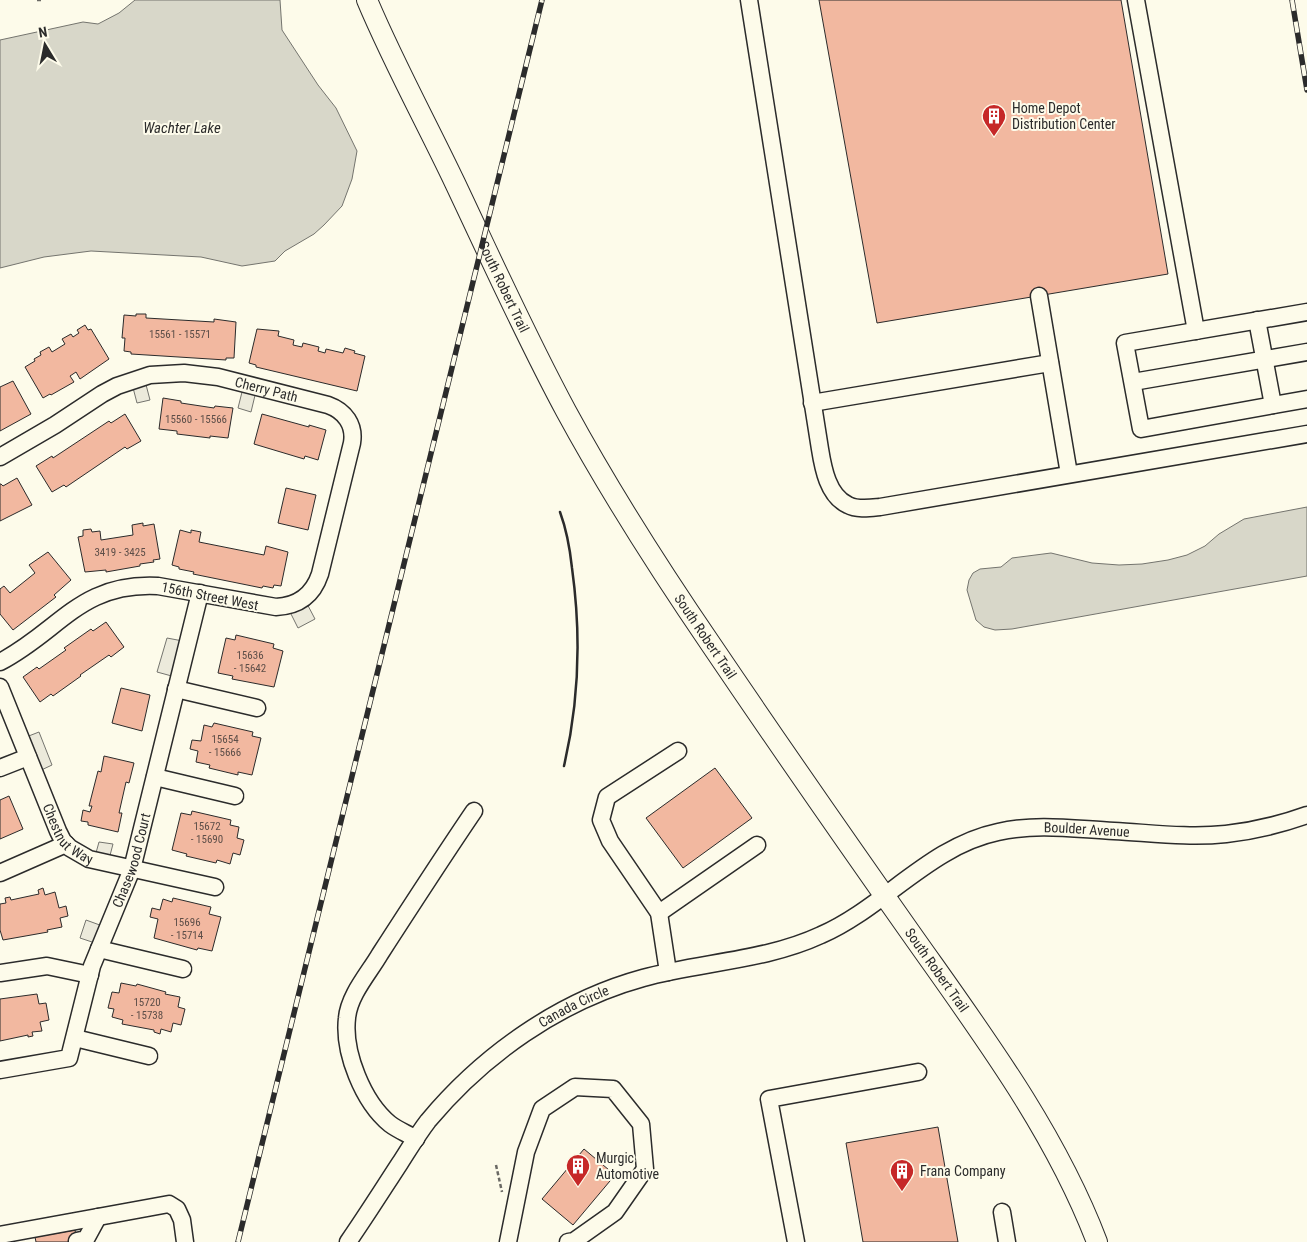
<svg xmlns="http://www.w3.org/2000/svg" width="1307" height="1242" font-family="'Roboto Condensed',sans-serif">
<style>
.parking{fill:#eceadb;stroke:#74746e}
.water{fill:#d8d7c9;stroke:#74746e}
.building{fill:#f2b8a0;stroke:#2b2b2b}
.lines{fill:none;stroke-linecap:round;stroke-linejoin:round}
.minor-casing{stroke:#2b2b2b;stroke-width:19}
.major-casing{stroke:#2b2b2b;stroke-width:22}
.path{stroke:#6a6964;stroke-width:2.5;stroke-dasharray:4 2.5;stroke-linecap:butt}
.minor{stroke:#fdfbea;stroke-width:16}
.major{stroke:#fdfbea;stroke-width:20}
.rail-casing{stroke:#2b2b2b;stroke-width:5.5}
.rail{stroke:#fdfbea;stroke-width:4;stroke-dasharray:11;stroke-linecap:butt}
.wall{stroke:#2b2b2b;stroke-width:2.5}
.labels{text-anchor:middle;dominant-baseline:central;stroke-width:4;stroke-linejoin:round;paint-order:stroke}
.number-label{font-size:11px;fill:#5d4e48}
.poi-label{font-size:14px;fill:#2b2b2b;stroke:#fdfbea;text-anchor:start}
.street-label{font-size:14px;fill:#2b2b2b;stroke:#fdfbea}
.water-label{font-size:15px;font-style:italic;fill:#2b2b2b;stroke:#fdfbea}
</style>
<rect width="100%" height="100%" fill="#fdfbea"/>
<!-- parking -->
<path class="parking" d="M144,377L150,400L137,403L131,380Z
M244,384L257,387L251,412L238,408Z
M304,598L315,619L298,628L287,606Z
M167,638L188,642L179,678L157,672Z
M39,732L52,765L35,773L21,739Z
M99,842L113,844L108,863L94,860Z
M86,920L108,928L101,945L80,938Z"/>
<!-- water -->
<path class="water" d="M135,0H280L282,30L318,85L336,108L357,151L352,179L342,206L324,225L314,234L285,251L275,261L242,266L201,257L91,251L44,257L0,268V40L83,22L98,24L119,13Z
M1307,507V576L1012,629L995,630L984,627L976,620L967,590L969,580L973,573L980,569L1001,567L1012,558L1051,553L1092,563L1119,565L1142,564L1168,560L1187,555L1205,546L1219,534L1244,519Z"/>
<!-- building -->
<path class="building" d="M819,0H1121L1168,274L877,323Z
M136,314H146V318L214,322V319L236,322L234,358H226V360L131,354V352L124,351L125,338H122L124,315L136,316Z
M85,325L88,330L91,329L109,359L80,379L76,372L70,376L74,382L51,395L50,394L43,398L25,367L35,361L34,359L41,355L40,352L49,347L52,352L65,344L62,339L71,334L73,337L79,333L77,330Z
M257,329L279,331L278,336L294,340L293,345L302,347L303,343L319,347L318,351L325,353L326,349L343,353L345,348L355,351L354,353L365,356L357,391L256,367V365L249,363Z
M13,381L31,414L0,431V387Z
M163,398L181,401V403L214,408L215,406L233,408L228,438L210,436V438L177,434V431L159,429Z
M125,414L141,441L127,449L125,447L66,487L64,485L52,492L36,466L52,456L53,458L109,421L111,423Z
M262,414L309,427V425L326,430L318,460L305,456L304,459L254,444Z
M17,478L32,505L0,521V484H1L3,486Z
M286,488L316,495L308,530L278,523Z
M143,523V526L154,524L160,559L153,560L154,562L140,564V566L106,572V570L85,572L78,537L83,536V530L91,529L92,532L100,531L101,540L133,535L132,525Z
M180,530L191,533V530L201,532L199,542L264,555L266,546L288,552L281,586L274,585L273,588L263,586L262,588L193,574L194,572L179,569V567L172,565Z
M48,552L71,580L54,595L56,597L13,630L0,614V589L4,586L10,593L35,573L29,565Z
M106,622L124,647L111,657L109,655L80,675L81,676L53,696L51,694L40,702L23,677L37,667L39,669L66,650L64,648L91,629L93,631Z
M236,635L274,644L273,648L283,651L274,687L232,679L233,676L218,673L226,638L235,640Z
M121,688L150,695L142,731L112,723Z
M214,723L253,732L252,736L261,738L252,775L238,772V775L209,768L210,765L196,762L198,751L190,749L192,740L201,741L204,725L212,727Z
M104,756L134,763L129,783L126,782L119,813H122L118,832L88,825V822L81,821L83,810L90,812L92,806H89L98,771L101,772Z
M715,768L752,818L683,868L646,818Z
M9,796L23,829L0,839V800Z
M192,811L231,820L230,825L239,827L237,838L244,840L240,855L233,853L230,864L217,860L216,863L186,856L187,854L172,850L181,813L191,815Z
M43,888L45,895L55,892L59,908L66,906L68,916L60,918L62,927L47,930L48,932L3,940L0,930V904L6,903L5,898L10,897L11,900L39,894L38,890Z
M173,898L211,907L209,914L221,917L212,951L198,948L197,950L154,938L158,919L150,917L152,908L160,910L163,899L172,902Z
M121,983L136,986L137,984L166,992L165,994L180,997L178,1007L185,1009L181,1025L173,1023L171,1032L161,1029L160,1034L154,1032V1030L122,1024L123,1020L112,1017L114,1009L108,1008L112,992L119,993Z
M37,994L39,1004L46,1003L49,1020L40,1022L42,1031L32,1032L33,1036L28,1037V1035L0,1041V999Z
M938,1127L958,1242H863L846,1143Z
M584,1149L615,1175L573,1225L542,1199Z
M75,1230L77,1242H36L35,1237Z"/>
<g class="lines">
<!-- minor casing -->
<g class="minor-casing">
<g id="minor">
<path d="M749,0L820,449C823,468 828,496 848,505C857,510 870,508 880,507L1307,434"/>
<path d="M1136,0L1196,331"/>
<path d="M1039,296L1069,474"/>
<path d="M1307,312L1125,343L1141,429L1307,399"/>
<path d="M1257,320L1273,405"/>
<path d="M1133,382L1307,352"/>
<path d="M812,403L1050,363"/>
<path id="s1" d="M0,457L55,425L102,394L117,386L150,375L184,373L218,377L328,405C345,411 355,425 352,443L320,574C313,595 298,606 276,607L158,586C80,582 60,631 0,662"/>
<path id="s2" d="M0,687L58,831L63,841L70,848L89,859L215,887"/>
<path d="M176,689L257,708"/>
<path d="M0,768L28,757"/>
<path d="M155,777L235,796"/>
<path d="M0,873L66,844"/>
<path d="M659,913L757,845"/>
<path d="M99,949L183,969"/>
<path d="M668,972L659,913L610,841L601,820L607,797L678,751"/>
<path d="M0,973L47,966L90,975"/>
<path d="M75,1038L149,1056"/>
<path id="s3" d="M0,1070L69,1058L92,966L132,869L200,593"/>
<path d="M416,1139C408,1134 398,1130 390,1124C363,1102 343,1052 347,1018C349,995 369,973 380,954C411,906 442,858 474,811"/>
<path d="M1002,1212L1007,1242"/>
<path d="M0,1235L169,1204L177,1209L182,1220L185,1242"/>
<path d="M77,1241L86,1239L98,1217"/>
<path id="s4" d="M348,1242C366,1216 383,1189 400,1163C409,1149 418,1134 428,1121C483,1055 559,1001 643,978C701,962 765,961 821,935C883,908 930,846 998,832C1038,823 1074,829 1114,831C1151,833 1189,838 1226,834C1252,831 1282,824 1307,815"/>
<path d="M508,1242L526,1152L542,1109L575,1087L613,1089L641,1124L645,1169L615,1212L574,1241L568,1242"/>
<path d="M796,1242L769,1099L918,1072"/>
</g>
</g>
<!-- major casing -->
<g class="major-casing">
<g id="major">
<path id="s5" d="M367,0C393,62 426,122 455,183C491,259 526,337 566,411C610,492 660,570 712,646C777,742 843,837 910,932C979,1030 1054,1129 1097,1242"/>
</g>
</g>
<!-- path -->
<path class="path" d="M37,0H41
M496,1165L502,1192"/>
<!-- minor -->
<use href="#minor" class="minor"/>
<!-- major -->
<use href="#major" class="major"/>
<!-- rail casing -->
<g class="rail-casing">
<path id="rail" d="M1292,0L1307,90
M238,1242L542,0"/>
</g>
<!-- rail -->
<use href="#rail" class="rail"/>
<!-- wall -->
<path class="wall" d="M560,512C567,531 570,549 572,568C581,633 579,702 564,766"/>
</g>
<!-- icons -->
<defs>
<g id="building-pin" transform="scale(1.25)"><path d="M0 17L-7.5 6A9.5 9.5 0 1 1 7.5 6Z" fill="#c62828" stroke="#fdfbea"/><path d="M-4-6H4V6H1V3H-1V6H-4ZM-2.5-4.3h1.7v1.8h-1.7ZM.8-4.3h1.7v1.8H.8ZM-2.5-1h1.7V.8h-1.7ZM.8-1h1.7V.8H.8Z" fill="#fff"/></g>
</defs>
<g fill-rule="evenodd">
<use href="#building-pin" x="994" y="116"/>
<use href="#building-pin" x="578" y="1166"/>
<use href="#building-pin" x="902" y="1171"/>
</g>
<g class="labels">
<!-- number labels -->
<g class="number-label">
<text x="180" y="334">15561 - 15571</text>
<text x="196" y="419">15560 - 15566</text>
<text x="120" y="552">3419 - 3425</text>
<text x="250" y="655">15636<tspan x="250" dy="13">- 15642</tspan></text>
<text x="225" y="739">15654<tspan x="225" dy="13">- 15666</tspan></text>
<text x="207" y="826">15672<tspan x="207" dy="13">- 15690</tspan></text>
<text x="187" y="922">15696<tspan x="187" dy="13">- 15714</tspan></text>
<text x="147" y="1002">15720<tspan x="147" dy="13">- 15738</tspan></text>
</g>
<!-- poi labels -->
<g class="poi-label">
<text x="1012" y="108">Home Depot<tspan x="1012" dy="16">Distribution Center</tspan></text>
<text x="596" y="1158">Murgic<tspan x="596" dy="16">Automotive</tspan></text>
<text x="920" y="1171">Frana Company</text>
</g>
<!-- street labels -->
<g class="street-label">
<text stroke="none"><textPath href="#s5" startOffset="318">South Robert Trail</textPath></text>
<text stroke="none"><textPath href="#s1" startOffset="290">Cherry Path</textPath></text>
<text transform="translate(210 596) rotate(11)">156th Street West</text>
<text stroke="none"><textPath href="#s5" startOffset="722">South Robert Trail</textPath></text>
<text stroke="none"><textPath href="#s2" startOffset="164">Chestnut Way</textPath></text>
<text stroke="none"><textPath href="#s4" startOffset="886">Boulder Avenue</textPath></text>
<text stroke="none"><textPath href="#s3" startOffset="278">Chasewood Court</textPath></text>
<text stroke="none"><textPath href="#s5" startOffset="1128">South Robert Trail</textPath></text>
<text stroke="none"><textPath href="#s4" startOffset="332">Canada Circle</textPath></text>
</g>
<!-- water labels -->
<g class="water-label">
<text x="182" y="128">Wachter Lake</text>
</g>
</g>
<!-- north arrow -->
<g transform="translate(45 45) rotate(350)" stroke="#fdfbea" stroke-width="4" paint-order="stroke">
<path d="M0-4L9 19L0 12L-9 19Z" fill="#2b2b2b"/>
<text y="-8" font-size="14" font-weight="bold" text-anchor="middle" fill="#2b2b2b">N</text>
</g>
</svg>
